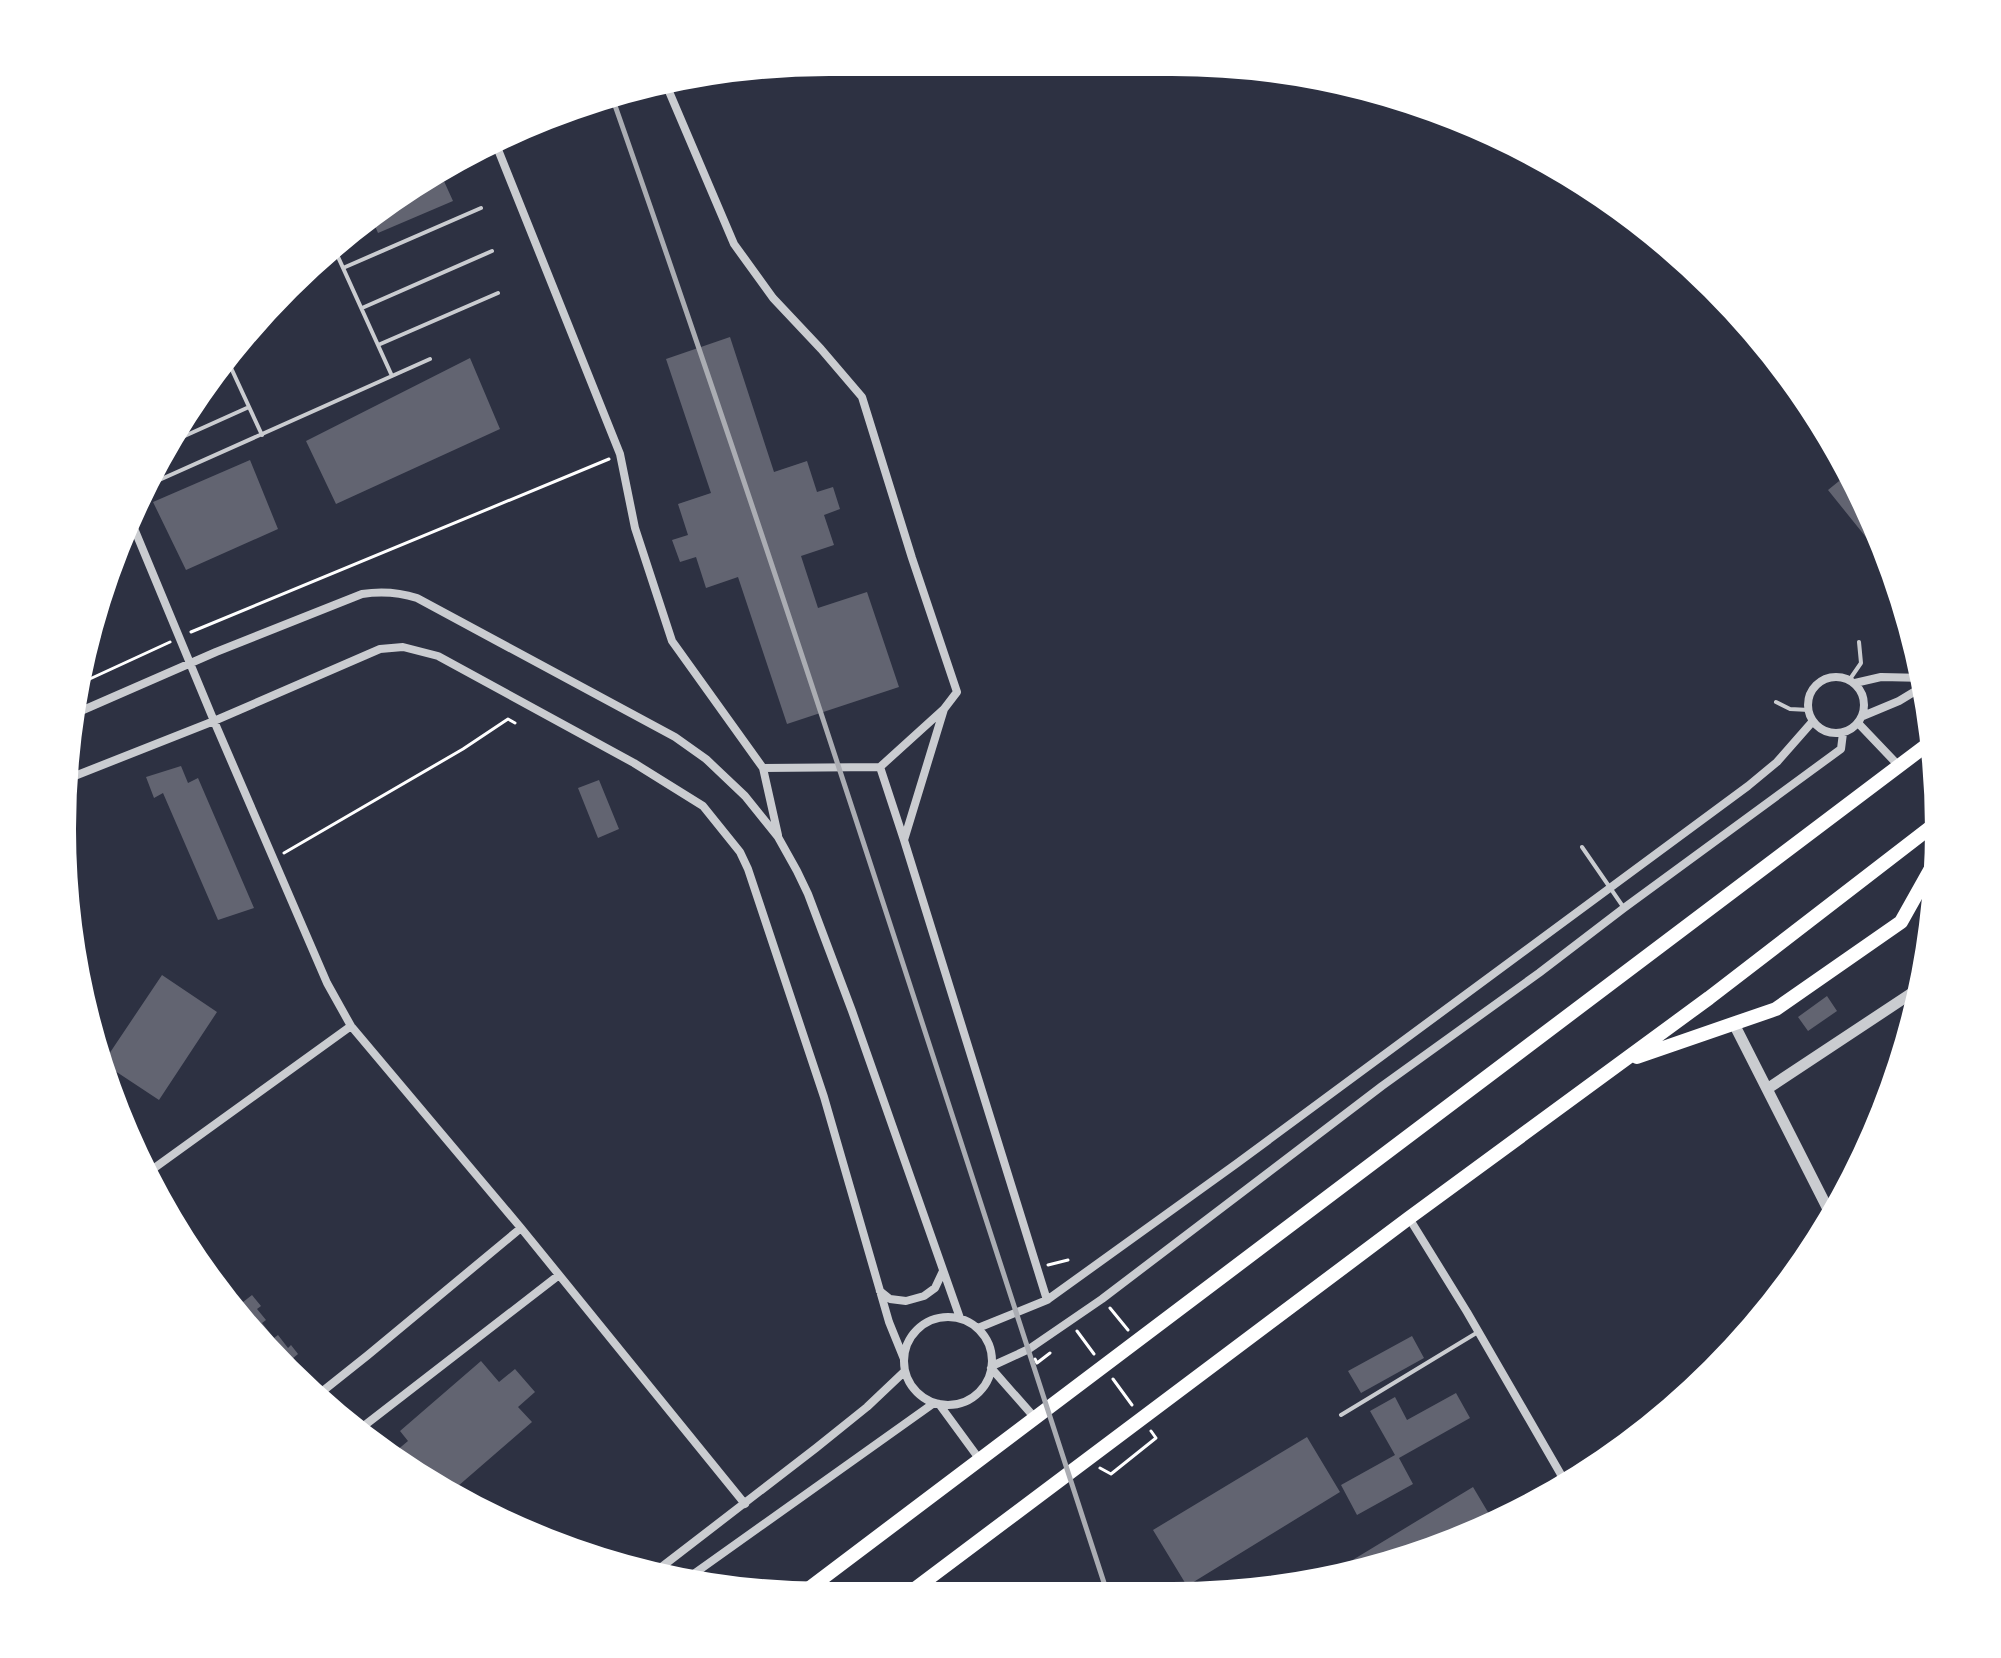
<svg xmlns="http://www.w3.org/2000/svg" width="2001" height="1658" font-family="'IBM Plex Sans',sans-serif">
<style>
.building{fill:#626471}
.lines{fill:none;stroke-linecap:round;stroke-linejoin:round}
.path{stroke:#fff;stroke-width:3}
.service{stroke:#caccd0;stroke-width:4}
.minor{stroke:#caccd0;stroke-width:8}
.tertiary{stroke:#caccd0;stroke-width:11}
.trunk{stroke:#fff;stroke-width:14}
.rail{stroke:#abadb3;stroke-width:5}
.rim{fill:none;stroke:#fff;stroke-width:4}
</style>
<rect width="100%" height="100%" fill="#2d3142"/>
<!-- building -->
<path class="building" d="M438,168L453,201L378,233L372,219Z
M730,337L774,472L807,461L817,492L833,487L840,509L824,515L834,545L801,556L818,608L867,592L899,687L787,724L738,577L706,588L696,557L680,562L672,540L688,535L678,504L711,493L666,359Z
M470,358L500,429L336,504L306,441Z
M201,388L207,401L185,410L189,402Z
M250,460L278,529L186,570L153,502Z
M1849,473L1882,534L1894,572L1828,490Z
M93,619L101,638H90Z
M181,766L188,783L198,778L254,908L218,920L163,793L154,798L146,777Z
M599,780L619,829L598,838L578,788Z
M162,975L217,1012L159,1100L103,1063Z
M1827,996L1837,1011L1808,1031L1798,1017Z
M252,1295L261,1306L257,1309L266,1320L262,1323L274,1338L278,1335L288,1348L291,1345L298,1354L285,1365L232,1305L235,1302L238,1306Z
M1412,1336L1424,1358L1361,1393L1348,1371Z
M481,1361L499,1382L515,1369L535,1392L518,1407L532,1422L450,1493L433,1473L424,1480L416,1474L396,1451L408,1441L400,1431Z
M1456,1393L1470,1418L1399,1458L1413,1484L1357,1515L1341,1485L1395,1455L1370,1411L1395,1397L1407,1420Z
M1307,1437L1340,1492L1187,1586L1153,1530Z
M1473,1487L1495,1524L1467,1539L1322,1583L1313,1584Z"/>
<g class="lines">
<!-- path -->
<path class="path" d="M191,632L609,459
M81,683L170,642
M284,853L463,749L508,719L515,723
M1048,1265L1068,1260
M1110,1308L1128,1330
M1077,1331L1094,1354
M1035,1359L1037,1363L1050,1353
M1113,1379L1132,1405
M1100,1468L1111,1474L1156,1438L1151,1431"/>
<!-- service -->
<path class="service" d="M334,248L392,376
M343,268L481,208
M362,308L492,251
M378,345L498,293
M226,357L262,435
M169,443L249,407
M148,485L430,359
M1850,679L1861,663L1859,642
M1776,702L1790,709L1809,710
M1582,847L1624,908
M1341,1415L1478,1332
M1558,1491L1559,1474"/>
<!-- minor -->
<path class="minor" d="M665,82L734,244L773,298L821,349L862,397L912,558L957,692L944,709L880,767
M495,142L620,454L635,528L672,641L763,768L778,835
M131,521L214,721L327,983L351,1026L521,1228L745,1504
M1808 705a28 28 0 1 1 56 0a28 28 0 1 1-56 0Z
M1855,683L1881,677L1926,678
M944,709L904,840L1047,1300
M74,714L216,652L362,594C381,591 398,592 417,598L675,737L706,759L745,796L778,837L797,871L808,894L852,1011L960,1318
M1863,716L1899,701L1927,684
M1858,723L1899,766
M763,768L880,767L904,840
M62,781L214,721L380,649L403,647L438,656L634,763L703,806L740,852L748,869L824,1097L889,1322L904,1359
M146,1174L351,1026
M1409,1218L1467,1312L1567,1485
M880,1291L890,1299L906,1301L924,1296L935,1288L943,1271
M904 1361a44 44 0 1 1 88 0a44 44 0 1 1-88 0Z
M978,1328L1047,1300L1236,1164L1748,786L1777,762L1813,721
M992,1366L1029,1349L1102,1299L1382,1086L1539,973L1624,908L1841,749L1843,733
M991,1368L1035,1418
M314,1398L368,1355L521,1228
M939,1404L980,1460
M356,1432L559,1275
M655,1572L816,1448L867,1407L905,1371
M688,1578L934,1403"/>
<!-- tertiary -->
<path class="tertiary" d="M1734,1024L1832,1217
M1767,1089L1924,985"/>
<!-- trunk -->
<path class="trunk" d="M1637,1057L1776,1009L1901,922L1938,856
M799,1596L1932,741
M904,1597L1409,1218L1709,998L1940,820"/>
<!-- rail -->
<path class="rail" d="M611,94C786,592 945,1096 1109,1598"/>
</g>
<!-- crop -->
<path d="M0 0H2001V1658H0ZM829 74H1172A755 755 0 0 1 1927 829V829A755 755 0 0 1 1172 1584H829A755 755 0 0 1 74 829V829A755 755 0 0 1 829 74Z" fill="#fff" fill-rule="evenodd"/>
<path class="rim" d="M829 74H1172A755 755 0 0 1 1927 829V829A755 755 0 0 1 1172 1584H829A755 755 0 0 1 74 829V829A755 755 0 0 1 829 74Z"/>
</svg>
